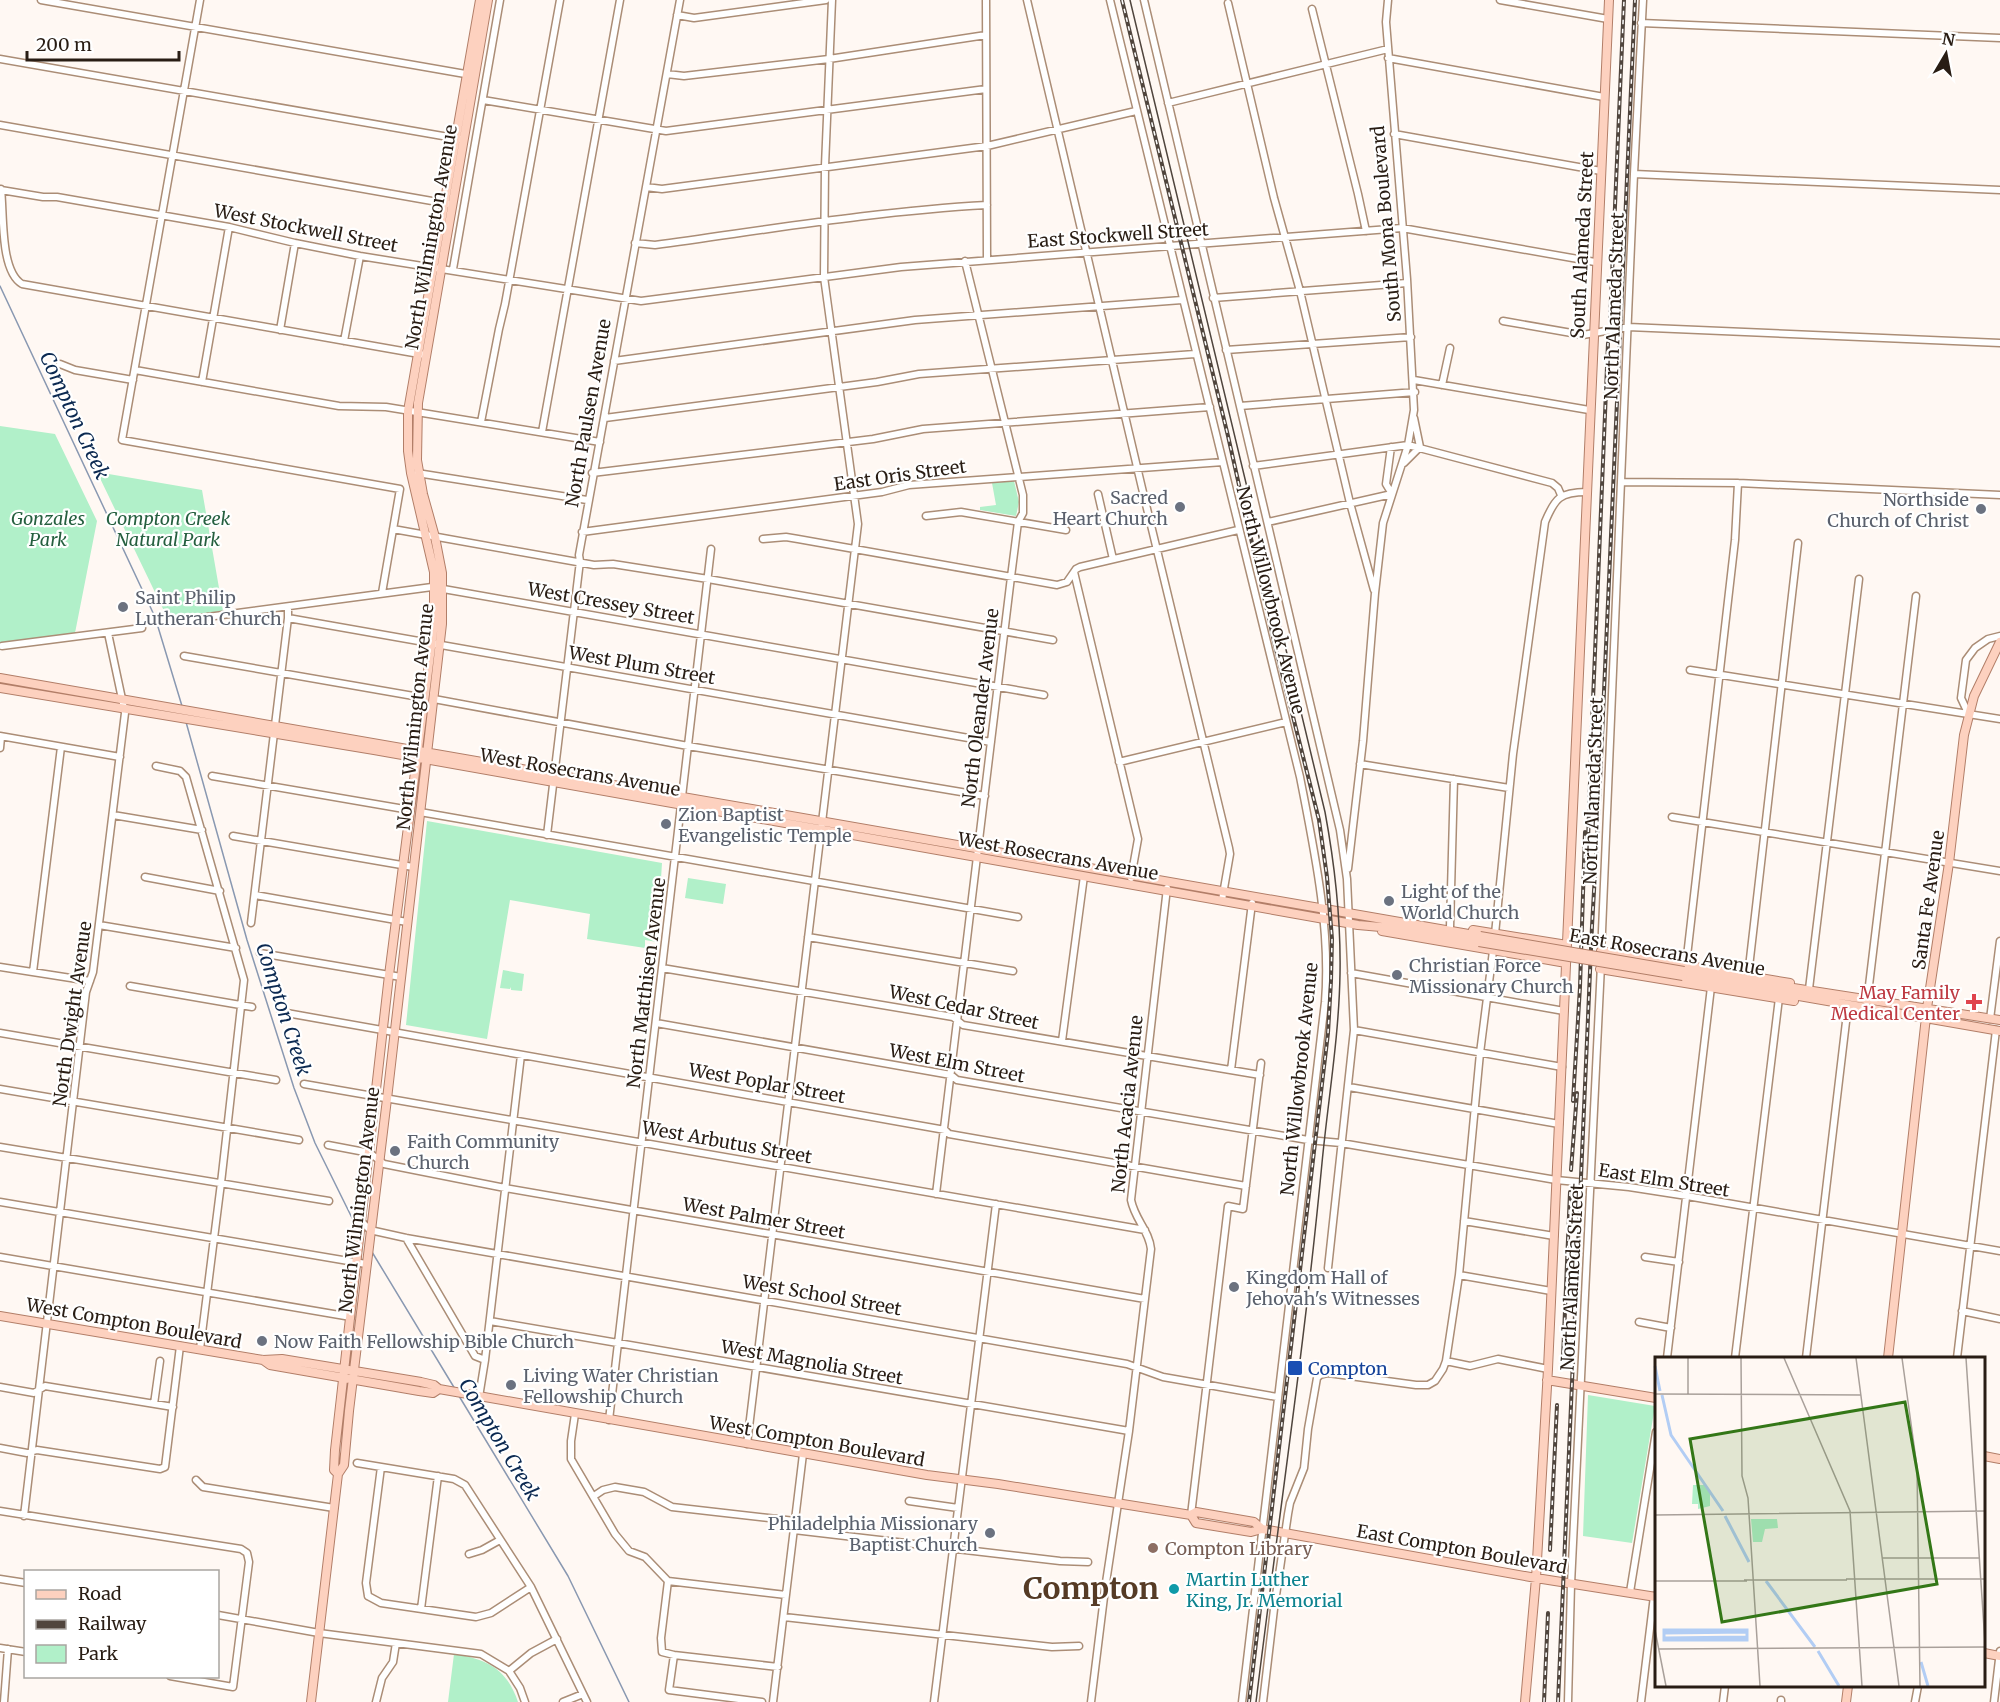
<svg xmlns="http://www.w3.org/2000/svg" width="2000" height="1702" font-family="Merriweather,serif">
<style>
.green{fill:#b1f0c9}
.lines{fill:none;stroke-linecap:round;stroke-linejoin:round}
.stream{stroke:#8998b1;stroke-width:1.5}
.minor-casing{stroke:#ab8d76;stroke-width:9}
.major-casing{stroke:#b27e68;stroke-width:10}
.minor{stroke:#fff;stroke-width:6}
.major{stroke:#fdd1bf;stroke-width:8}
.tram{stroke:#50453d;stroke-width:1.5}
.rail-casing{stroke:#50453d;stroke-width:4}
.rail{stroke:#fff;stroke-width:1.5;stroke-dasharray:4.5;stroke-linecap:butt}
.major-bridge-casing{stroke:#b27e68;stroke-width:10;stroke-linecap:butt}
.major-bridge{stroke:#fdd1bf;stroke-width:8}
.worship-dot{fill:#6b7280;stroke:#fff;stroke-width:2}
.health-dot{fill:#e0444e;stroke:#fff;stroke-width:2}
.transit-dot{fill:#1a4fb4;stroke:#fff;stroke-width:2}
.education-dot{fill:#8d6e63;stroke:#fff;stroke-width:2}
.culture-dot{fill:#0f9aa8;stroke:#fff;stroke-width:2}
.labels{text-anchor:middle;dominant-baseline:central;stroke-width:4.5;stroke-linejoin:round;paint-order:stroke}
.street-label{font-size:18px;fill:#291d14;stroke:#fff}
.worship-label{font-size:18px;fill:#5b616d;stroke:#fff;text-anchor:start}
.park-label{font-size:18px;font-style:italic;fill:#255f3f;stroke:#fff}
.health-label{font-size:18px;fill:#be3a42;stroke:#fff;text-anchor:end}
.transit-label{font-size:18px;fill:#164399;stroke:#fff;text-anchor:start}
.education-label{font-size:18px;fill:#785e54;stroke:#fff;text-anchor:start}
.culture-label{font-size:18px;fill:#0d838f;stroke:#fff;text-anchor:start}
.water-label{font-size:20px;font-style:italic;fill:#0b2951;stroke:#fff}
.town-label{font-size:30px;font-weight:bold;fill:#553b26;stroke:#fff}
.inset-river{fill:none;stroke:#b2cdf4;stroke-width:3}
.inset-road{fill:none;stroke:#a9a09a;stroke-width:1.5}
.view{fill:#337717;fill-opacity:0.15;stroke:#337717;stroke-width:3}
.inset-edge{fill:none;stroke:#291d14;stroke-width:3}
</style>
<rect width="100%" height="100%" fill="#fff8f3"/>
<!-- green -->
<path class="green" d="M0,426L55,434L97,521L75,633L0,643Z
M97,472L202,490L223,611L170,618L165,613Z
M1014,481L1019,502L1016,516L980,510V507L996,505L992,483Z
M427,821L662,863L657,942L645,940V948L587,939L590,914L510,900L487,1039L406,1025Z
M688,878L726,884L723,904L685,898Z
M503,970L524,974L522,991L511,990V987L510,989L500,988Z
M1588,1395L1655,1406L1632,1543L1583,1536Z
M454,1654C487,1659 507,1669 518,1702H448Z"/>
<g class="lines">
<!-- stream -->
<path class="stream" d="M0,286L155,617L182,706
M186,722L247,940L294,1088L315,1143L357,1228
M372,1252L455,1389
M459,1396L568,1576L629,1702"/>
<!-- minor casing -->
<g class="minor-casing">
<path id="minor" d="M41,0L471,75
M200,0L122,440L400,489L382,593
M986,0L987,259
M1027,0L1142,488L1229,848L1230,854L1222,900
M1110,0L1300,777C1314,849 1331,928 1325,1002L1242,1702
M1144,0L1340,830L1347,879L1354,1030L1328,1268
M1500,0L1608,19
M1228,3L1274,198L1300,291L1350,503L1374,590
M1312,9L1358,194L1366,231
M677,15L694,18L826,0
M1641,23L2000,38
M1388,58L1604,97
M0,59L460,139
M667,74L684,76L829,59L986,35
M483,100L666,131L986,89
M1168,103L1388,49
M0,125L449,204
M1394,134L1601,171
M1634,174L2000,190
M646,187L662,189L987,146L1136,111
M1,189C4,215 0,271 22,284L425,355
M1,190L43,197H57L229,227L295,243L360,256L641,301L901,267L1402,228L1595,262
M635,243L655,245C766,230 876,211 987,205
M453,269L500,0
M1213,298L1407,283
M1503,321L1583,335L1628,327L2000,343
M280,330L295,243
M344,341L360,256
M1226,350L1411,337
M614,361L915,320L1182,300
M60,364L75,370L133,380
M135,370L339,406L386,407L600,442
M1414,380L1589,410
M202,382L229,227
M1442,385L1450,348
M1240,406L1415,392
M605,418L877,382L919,374L1195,354
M481,422L499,329L505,304L560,0
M542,432L620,0
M1404,463L1420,447L1414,418
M1253,466L1408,445L1552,483L1558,488L1561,495
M417,473L587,500
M592,473L873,439L923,429L1210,407
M1621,482L1738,483L2000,495
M1098,494L1113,559
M926,516L961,512L1066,530
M1268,522L1392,494L1386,484L1391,447
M393,529L594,565L613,564L708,579L1053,640
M582,532L882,492L909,485L1223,462
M763,539L786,537L798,539L1057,585L1067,582L1076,569L1080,567L1238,530
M1074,572L1138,839L1131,878
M288,618L991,742
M170,622L432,587L1044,695
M2,646L142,628
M184,656L425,698
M1690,670L2000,719
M434,699L688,746L985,796
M1968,713L1961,698L1966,660L1975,648L1988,639L2000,636
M0,736L120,757
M0,748L1,737
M1119,762L1286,722
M1360,764L1509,788
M156,766L180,771L186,777L244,980L221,1183L200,1349
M212,776L410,810
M420,812L1018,917
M113,815L202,830
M1672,817L2000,871
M547,835L580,561L579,555L680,0
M233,836L413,867
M1348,869L1363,741L1375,593L1383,523L1408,445L1414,410L1407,279L1386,22L1388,0
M145,877L220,891
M255,895L407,922
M251,923L288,618V607
M99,925L236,948
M1450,927L1454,779
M1495,934L1513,754L1545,522C1555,498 1560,492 1587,492
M808,937L1013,971
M260,953L401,977
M1601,955L1634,174L1643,0
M1686,965L1735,540L1738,483
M0,967L90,981
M662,968L953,1017L963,1025L1260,1075
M33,972L61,747
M1351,973L1564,1011
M1748,976L1798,543
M130,986L252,1007
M1809,989L1859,579
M1867,1002L1916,596
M281,1012L945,1130L949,1134L1246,1186
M1990,1019L2000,941
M656,1023L951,1075L957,1080L1308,1140L1341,1143L1556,1180L1629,1187L1687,1196L2000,1251
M1354,1030L1562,1067
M0,1033L276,1080
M1062,1041L1084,876
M1231,1070L1252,903
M304,1084L1145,1230
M1349,1087L1559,1124
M0,1089L299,1140
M328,1145L370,1153L384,1164L505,1188L1145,1299
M0,1147L329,1201
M936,1194L1011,577L1018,522L1023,513V495L965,261
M0,1202L366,1264
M1464,1221L1554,1236
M362,1222L370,1230L406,1238L1127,1364L1163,1377L1277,1397
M406,1238L475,1356L485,1360
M0,1257L351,1317
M1645,1257L1679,1262
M1459,1275L1551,1291
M1962,1311L2000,1319
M490,1321L1129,1431
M1639,1322L1671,1328
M1667,1358L1711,987
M1735,1358L1779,998
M1806,1358L1848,1005
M1957,1358L1996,1030
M1446,1361L1470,1366L1498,1359L1548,1369
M0,1387L34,1393L45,1386L173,1407
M479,1397L485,1360L521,1055
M154,1404L160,1361
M575,1414L571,1441V1459L615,1534L629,1551L645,1557L668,1581L786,1595
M609,1420L711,549
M747,1444L858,524L824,277L825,166L832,0
M0,1448L27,1453L37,1450L160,1469L165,1467L180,1346
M357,1463L454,1479L465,1485L531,1587L587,1702
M196,1480L203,1487L334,1508
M594,1496L603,1490L615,1487L644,1492L672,1507L795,1521
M909,1501L958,1508
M0,1511L241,1549L247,1553L249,1562L233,1687L170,1676
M1191,1515L1228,1206L1243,1209L1261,1063
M24,1516L86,992L93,972L125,713L108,633
M794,1530L1060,1561L1088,1562
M469,1554L482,1550L500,1540
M0,1579L26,1583
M668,1581L661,1638L662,1652L674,1655L778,1667
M1630,1592L1656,1432
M368,1596L381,1603L476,1617L491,1613L531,1587
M368,1596L366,1583L381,1467
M421,1609L438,1476
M218,1615L319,1633L481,1654L509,1671L520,1688L525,1702
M784,1617L1052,1647L1079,1646
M0,1648L26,1652
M674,1655L669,1690L762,1702
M509,1671L531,1653L557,1639
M4,1702L8,1649
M376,1702L382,1678L393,1662L396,1643
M563,1702L583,1694
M773,1702L803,1454
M934,1702L996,1204
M1091,1702L1105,1589L1129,1431L1151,1249C1149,1230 1135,1220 1131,1200L1167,888
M1263,1702L1274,1609L1288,1514L1290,1503L1304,1468L1308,1429L1317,1378L1320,1375L1328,1373L1416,1385H1428L1435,1381L1443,1369L1446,1361L1459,1275L1480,1053L1493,951
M1568,1702L1571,1584L1601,965
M1641,1702L1654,1596
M1723,1702L1725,1686
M1781,1702V1700
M1915,1702L1918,1686
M1994,1702L2000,1651"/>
</g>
<!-- major casing -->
<g class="major-casing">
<path id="major" d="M0,678L1480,936
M0,688L374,750L1358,925L1392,928L1479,942
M1473,930L1567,945
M1382,931L1566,963
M1601,951L1790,983
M1600,969L1794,1001
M1684,971L2000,1020
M1683,976L2000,1031
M0,1316L263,1360L282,1359L421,1382L434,1385L439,1389L927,1475L998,1484L1191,1515L1196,1512L1254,1522L1262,1529
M1888,1358L1927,1008L1949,863L1964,735L1974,696L2000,642
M263,1360L270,1365L419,1391L433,1393L439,1389
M1547,1380L1656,1398
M1984,1456L2000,1459
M338,1474L334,1470L335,1450L389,975L434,624V572L411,473L408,451V411L480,0
M1191,1515L1196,1523L1251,1532L1262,1529L1536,1578L1656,1597
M1984,1653L2000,1656
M311,1702L338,1474L344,1465L349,1411L387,1099L442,624V573L435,537L423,494L417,460L418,403L488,0
M1525,1702L1536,1578L1548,1369L1609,0
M1846,1702L1848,1686"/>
</g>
<!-- minor -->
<use href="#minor" class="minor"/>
<!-- major -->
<use href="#major" class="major"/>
<!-- tram -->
<path class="tram" d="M1130,0L1325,812C1335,866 1341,919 1340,974C1339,1037 1328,1100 1322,1163C1305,1343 1278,1522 1256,1702"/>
<!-- rail casing -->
<g class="rail-casing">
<path id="rail" d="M1122,0L1228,436L1274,641L1319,820L1327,877L1332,939L1331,981L1328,1033L1249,1702
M1610,321L1624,0
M1588,841L1592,724L1608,343
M1573,1101L1580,987L1585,832
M1571,1170L1577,1093
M1563,1358L1570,1192
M1550,1550L1557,1405
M1544,1702L1548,1613
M1558,1702L1592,926L1599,803L1635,0"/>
</g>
<!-- rail -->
<use href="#rail" class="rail"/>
<!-- major-bridge casing -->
<g class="major-bridge-casing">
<path id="major-bridge" d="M1480,936L1684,971
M1479,942L1683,976"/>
</g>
<!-- major-bridge -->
<use href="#major-bridge" class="major-bridge"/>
</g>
<!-- markers -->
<g class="worship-dot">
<circle cx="1180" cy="507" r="6"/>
<circle cx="1981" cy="509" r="6"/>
<circle cx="123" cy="607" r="6"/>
<circle cx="666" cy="824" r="6"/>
<circle cx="1389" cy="901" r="6"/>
<circle cx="1397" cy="975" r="6"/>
<circle cx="395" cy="1151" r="6"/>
<circle cx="1234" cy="1287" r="6"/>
<circle cx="262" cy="1341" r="6"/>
<circle cx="511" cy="1385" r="6"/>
<circle cx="990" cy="1533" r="6"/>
</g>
<path class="health-dot" d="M1971 993h6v6h6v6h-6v6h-6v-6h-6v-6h6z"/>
<rect class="transit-dot" x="1287" y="1360" width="16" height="16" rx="3"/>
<circle class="education-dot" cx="1153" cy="1548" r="6"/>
<circle class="culture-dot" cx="1174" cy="1589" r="6"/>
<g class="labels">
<!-- street labels -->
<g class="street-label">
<text transform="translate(1386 224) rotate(-95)">South Mona Boulevard</text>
<text transform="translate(306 228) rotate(11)">West Stockwell Street</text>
<text transform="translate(1118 235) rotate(-4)">East Stockwell Street</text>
<text transform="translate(431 237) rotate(-80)">North Wilmington Avenue</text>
<text transform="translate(1582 245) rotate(-87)">South Alameda Street</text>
<text transform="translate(1614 306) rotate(-88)">North Alameda Street</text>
<text transform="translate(588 413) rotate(-80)">North Paulsen Avenue</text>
<text transform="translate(900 475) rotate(-8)">East Oris Street</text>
<text transform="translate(1271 600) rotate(76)">North Willowbrook Avenue</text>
<text transform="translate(611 603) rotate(10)">West Cressey Street</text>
<text transform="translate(642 665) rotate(10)">West Plum Street</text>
<text transform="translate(980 708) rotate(-83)">North Oleander Avenue</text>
<text transform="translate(415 717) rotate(-84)">North Wilmington Avenue</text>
<text transform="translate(580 772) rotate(10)">West Rosecrans Avenue</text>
<text transform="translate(1593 791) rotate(-88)">North Alameda Street</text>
<text transform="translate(1058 856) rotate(10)">West Rosecrans Avenue</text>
<text transform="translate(1928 900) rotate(-82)">Santa Fe Avenue</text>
<text transform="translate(1667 952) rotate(10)">East Rosecrans Avenue</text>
<text transform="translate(646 983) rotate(-83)">North Matthisen Avenue</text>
<text transform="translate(964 1007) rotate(12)">West Cedar Street</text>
<text transform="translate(72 1014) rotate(-82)">North Dwight Avenue</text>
<text transform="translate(957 1063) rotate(11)">West Elm Street</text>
<text transform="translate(1299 1079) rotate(-84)">North Willowbrook Avenue</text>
<text transform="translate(767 1083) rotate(10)">West Poplar Street</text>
<text transform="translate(1127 1104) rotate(-84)">North Acacia Avenue</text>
<text transform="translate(727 1142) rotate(10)">West Arbutus Street</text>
<text transform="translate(1664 1180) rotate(9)">East Elm Street</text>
<text transform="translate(359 1200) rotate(-83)">North Wilmington Avenue</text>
<text transform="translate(764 1218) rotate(10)">West Palmer Street</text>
<text transform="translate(1572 1277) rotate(-87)">North Alameda Street</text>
<text transform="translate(822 1295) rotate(10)">West School Street</text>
<text transform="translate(134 1323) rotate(10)">West Compton Boulevard</text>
<text transform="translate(812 1362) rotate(10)">West Magnolia Street</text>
<text transform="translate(817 1441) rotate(10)">West Compton Boulevard</text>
<text transform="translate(1462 1549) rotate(10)">East Compton Boulevard</text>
</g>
<!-- worship labels -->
<g class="worship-label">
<text x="1168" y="497" text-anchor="end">Sacred<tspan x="1168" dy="21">Heart Church</tspan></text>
<text x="1969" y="499" text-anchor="end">Northside<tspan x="1969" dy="21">Church of Christ</tspan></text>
<text x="135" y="597">Saint Philip<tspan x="135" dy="21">Lutheran Church</tspan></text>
<text x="678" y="814">Zion Baptist<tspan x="678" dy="21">Evangelistic Temple</tspan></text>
<text x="1401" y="891">Light of the<tspan x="1401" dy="21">World Church</tspan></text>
<text x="1409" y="965">Christian Force<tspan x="1409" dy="21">Missionary Church</tspan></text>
<text x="407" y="1141">Faith Community<tspan x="407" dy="21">Church</tspan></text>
<text x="1246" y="1277">Kingdom Hall of<tspan x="1246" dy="21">Jehovah's Witnesses</tspan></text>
<text x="274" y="1341">Now Faith Fellowship Bible Church</text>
<text x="523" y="1375">Living Water Christian<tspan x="523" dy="21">Fellowship Church</tspan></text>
<text x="978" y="1523" text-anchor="end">Philadelphia Missionary<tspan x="978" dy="21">Baptist Church</tspan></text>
</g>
<!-- park labels -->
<g class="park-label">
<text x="48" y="518">Gonzales<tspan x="48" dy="21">Park</tspan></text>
<text x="168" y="518">Compton Creek<tspan x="168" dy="21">Natural Park</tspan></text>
</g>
<!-- health labels -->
<g class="health-label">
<text x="1960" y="992">May Family<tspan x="1960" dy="21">Medical Center</tspan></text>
</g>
<!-- transit labels -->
<g class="transit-label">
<text x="1308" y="1368">Compton</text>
</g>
<!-- education labels -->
<g class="education-label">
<text x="1165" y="1548">Compton Library</text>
</g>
<!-- culture labels -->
<g class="culture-label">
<text x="1186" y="1579">Martin Luther<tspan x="1186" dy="21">King, Jr. Memorial</tspan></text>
</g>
<!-- water labels -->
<g class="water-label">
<text transform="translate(75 415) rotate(65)">Compton Creek</text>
<text transform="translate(284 1009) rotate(72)">Compton Creek</text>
<text transform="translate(500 1439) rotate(59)">Compton Creek</text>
</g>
<!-- town labels -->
<g class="town-label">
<text x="1091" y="1588">Compton</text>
</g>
</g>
<!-- overview -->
<g transform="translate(1655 1357)">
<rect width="330" height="330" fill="#fff8f3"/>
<path d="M38,128H49L55,136V149L43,152V147H37ZM96,162H122L123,171L110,172L107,185H98Z" fill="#b1f0c9"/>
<path class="inset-river" d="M0,9L5,34M7,38L16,78L68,154M70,159L94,205M111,224L160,290M9,273H92V283H9ZM9,276L93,275M9,281L93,280M163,294L184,329M266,305L273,329"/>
<path class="inset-road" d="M33,1V38M86,1L87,119L93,141L105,329M129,1L195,154L207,329M201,1L244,329M247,1L262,110L265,329M311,1L330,286M0,37L206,38M0,158L330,154M227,201H324M191,222H330M89,223H192M0,224H92M0,273L11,329M4,292L330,290"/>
<path class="view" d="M250,45L282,227L67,265L35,82Z"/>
<rect width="330" height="330" class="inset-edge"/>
</g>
<!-- legend -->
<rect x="24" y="1570" width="195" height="108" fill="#ffffff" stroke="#a9a5a1" stroke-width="1.5"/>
<rect x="36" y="1590" width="30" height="9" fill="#fdd1bf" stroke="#a9a5a1" stroke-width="1.5"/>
<text x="78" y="1600" font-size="18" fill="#291d14">Road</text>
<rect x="36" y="1620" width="30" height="9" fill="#50453d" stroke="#a9a5a1" stroke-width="1.5"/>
<text x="78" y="1630" font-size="18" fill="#291d14">Railway</text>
<rect x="36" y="1645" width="30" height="18" fill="#b1f0c9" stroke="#a9a5a1" stroke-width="1.5"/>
<text x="78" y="1660" font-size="18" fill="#291d14">Park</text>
<!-- north arrow -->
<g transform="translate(1946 54) rotate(10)" stroke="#ffffff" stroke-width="4.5" paint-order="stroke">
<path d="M0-4.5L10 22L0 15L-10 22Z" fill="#291d14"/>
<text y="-9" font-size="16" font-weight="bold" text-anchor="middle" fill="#291d14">N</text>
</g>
<!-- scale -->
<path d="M27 51v9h152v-9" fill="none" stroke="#291d14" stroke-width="3"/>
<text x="36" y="51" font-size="18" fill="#291d14" stroke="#ffffff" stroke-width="4.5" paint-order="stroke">200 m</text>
</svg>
